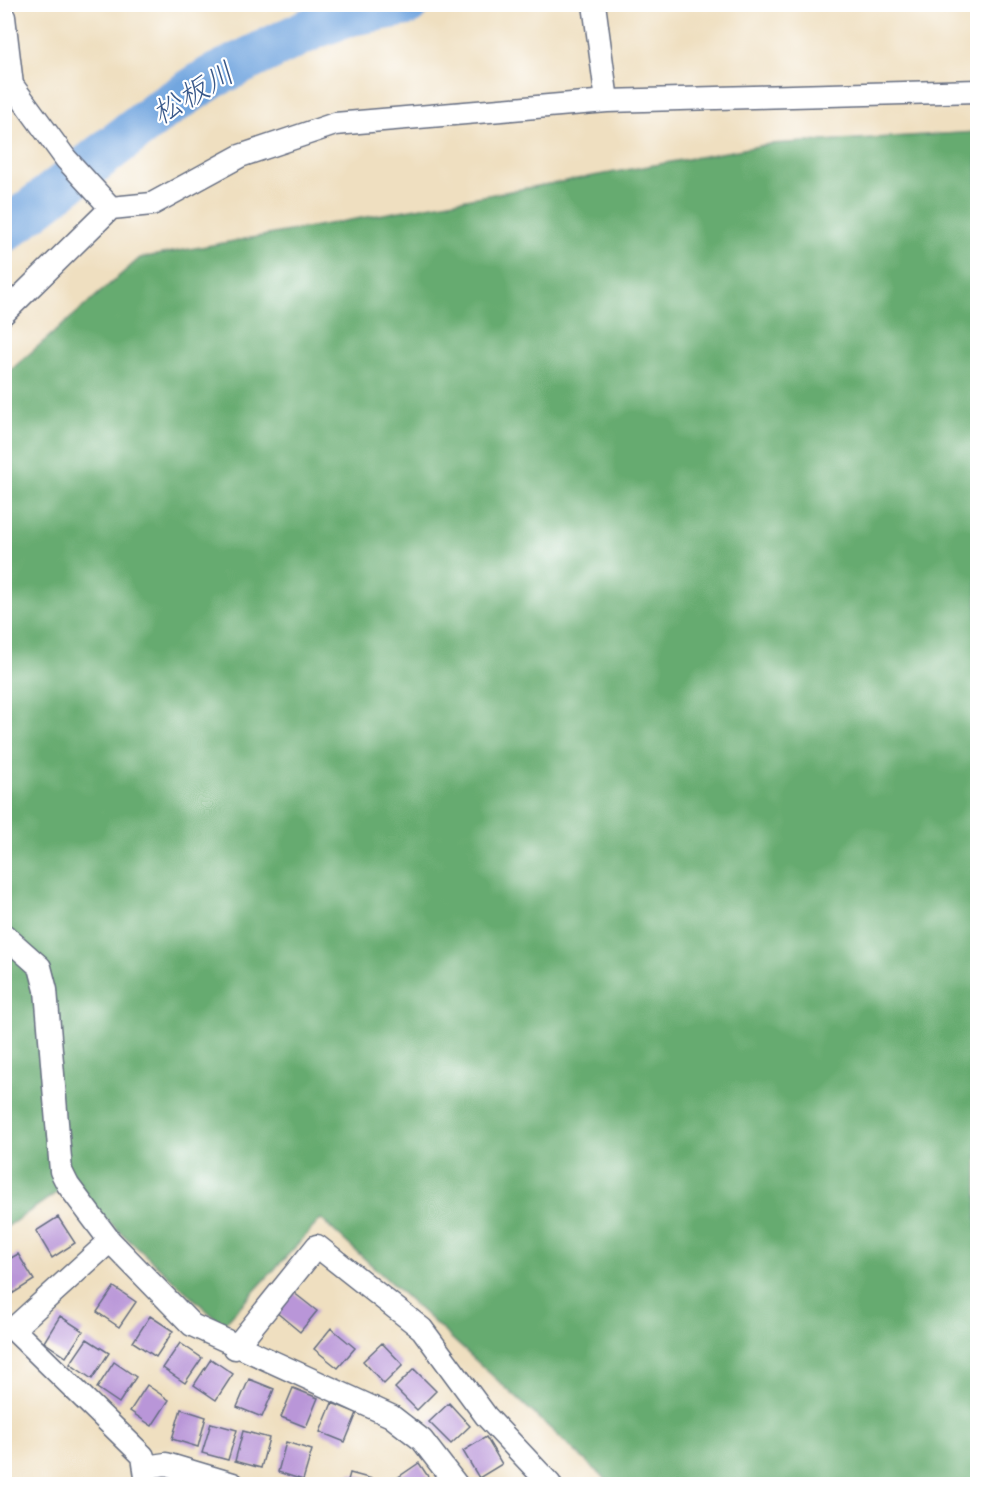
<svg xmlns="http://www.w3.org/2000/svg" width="982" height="1489" font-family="Caveat,'Klee One',sans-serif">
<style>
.forest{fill:#66ab70;stroke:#406d67;stroke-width:1.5}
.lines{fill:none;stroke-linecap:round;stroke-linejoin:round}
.river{stroke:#72a6df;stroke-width:44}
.building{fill:#b996d8}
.street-casing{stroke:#656d80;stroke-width:25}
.street{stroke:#fff;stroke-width:22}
.labels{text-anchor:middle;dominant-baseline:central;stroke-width:4.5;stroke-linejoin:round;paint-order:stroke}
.water-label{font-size:30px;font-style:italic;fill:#39598b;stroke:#fff}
</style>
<rect width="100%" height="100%" fill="#fff"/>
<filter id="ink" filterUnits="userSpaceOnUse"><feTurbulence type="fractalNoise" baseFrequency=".0167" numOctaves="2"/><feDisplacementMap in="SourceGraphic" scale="12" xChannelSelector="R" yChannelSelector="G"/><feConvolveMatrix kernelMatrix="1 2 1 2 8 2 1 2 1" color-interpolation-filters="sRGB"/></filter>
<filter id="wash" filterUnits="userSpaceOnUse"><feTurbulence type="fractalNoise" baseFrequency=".008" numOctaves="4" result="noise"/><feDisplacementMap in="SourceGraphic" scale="24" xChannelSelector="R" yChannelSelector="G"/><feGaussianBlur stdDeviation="1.35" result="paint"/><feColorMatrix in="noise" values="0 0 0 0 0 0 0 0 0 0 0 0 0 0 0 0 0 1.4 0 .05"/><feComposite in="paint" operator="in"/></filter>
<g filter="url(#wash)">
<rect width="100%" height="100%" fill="#efdfc0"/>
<!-- forest -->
<path class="forest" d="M977,132V1484H611L321,1219L223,1325L68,1185L5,1228V375L140,258L770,144Z"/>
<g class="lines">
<!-- river -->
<path class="river" d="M4,231L161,110L212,77L317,26L350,14L407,4"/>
</g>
<g id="blocks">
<!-- building -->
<path class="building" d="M58,1217L75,1243L52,1258L36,1231Z
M18,1254L34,1280L12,1294L4,1283V1262Z
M114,1287L136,1302L119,1327L97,1312Z
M293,1292L317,1311L300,1332L276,1312Z
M60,1316L83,1331L66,1357L44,1342Z
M150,1316L173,1331L156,1357L133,1342Z
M331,1328L355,1348L338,1368L314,1349Z
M87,1339L109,1353L92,1379L70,1364Z
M180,1343L202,1358L185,1383L163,1368Z
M382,1343L403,1365L384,1384L363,1361Z
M211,1359L233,1374L216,1400L194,1385Z
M114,1362L136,1377L119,1403L97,1388Z
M414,1369L436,1391L417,1410L395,1388Z
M249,1379L274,1389L262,1417L237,1407Z
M147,1385L169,1400L152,1426L130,1411Z
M293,1388L318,1398L306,1427L281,1417Z
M332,1403L357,1413L345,1442L320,1432Z
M449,1403L470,1426L451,1444L429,1422Z
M181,1409L206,1417L198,1447L172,1439Z
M211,1423L237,1430L228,1460L202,1453Z
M243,1431L269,1438L261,1468L235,1461Z
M486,1437L502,1464L479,1478L463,1451Z
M286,1442L312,1450L303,1480L278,1472Z
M419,1463L433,1484H401L397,1478Z
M350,1473L376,1480L375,1484H347Z"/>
</g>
</g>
<g filter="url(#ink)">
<use href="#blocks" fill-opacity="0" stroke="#656d80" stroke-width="1.5"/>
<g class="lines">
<!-- street casing -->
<g class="street-casing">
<path id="street" d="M594,4L607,101
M4,17L12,85L66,159L111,208
M4,313L111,208L152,204L240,156L335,124L607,101L978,91
M4,935L40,967L46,990L61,1171L68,1185L110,1241L192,1325L391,1416L422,1440L456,1484
M110,1241L13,1329L143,1456L147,1484
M235,1348L317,1246L422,1329L486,1416L550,1484
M145,1467L166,1464L233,1484"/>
</g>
<!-- street -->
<use href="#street" class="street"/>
</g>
</g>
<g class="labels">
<!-- water labels -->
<g class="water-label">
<text transform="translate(193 93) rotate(-31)">松板川</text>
</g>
</g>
<!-- margin -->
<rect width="982" height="1489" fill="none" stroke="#fff" stroke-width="24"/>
</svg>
